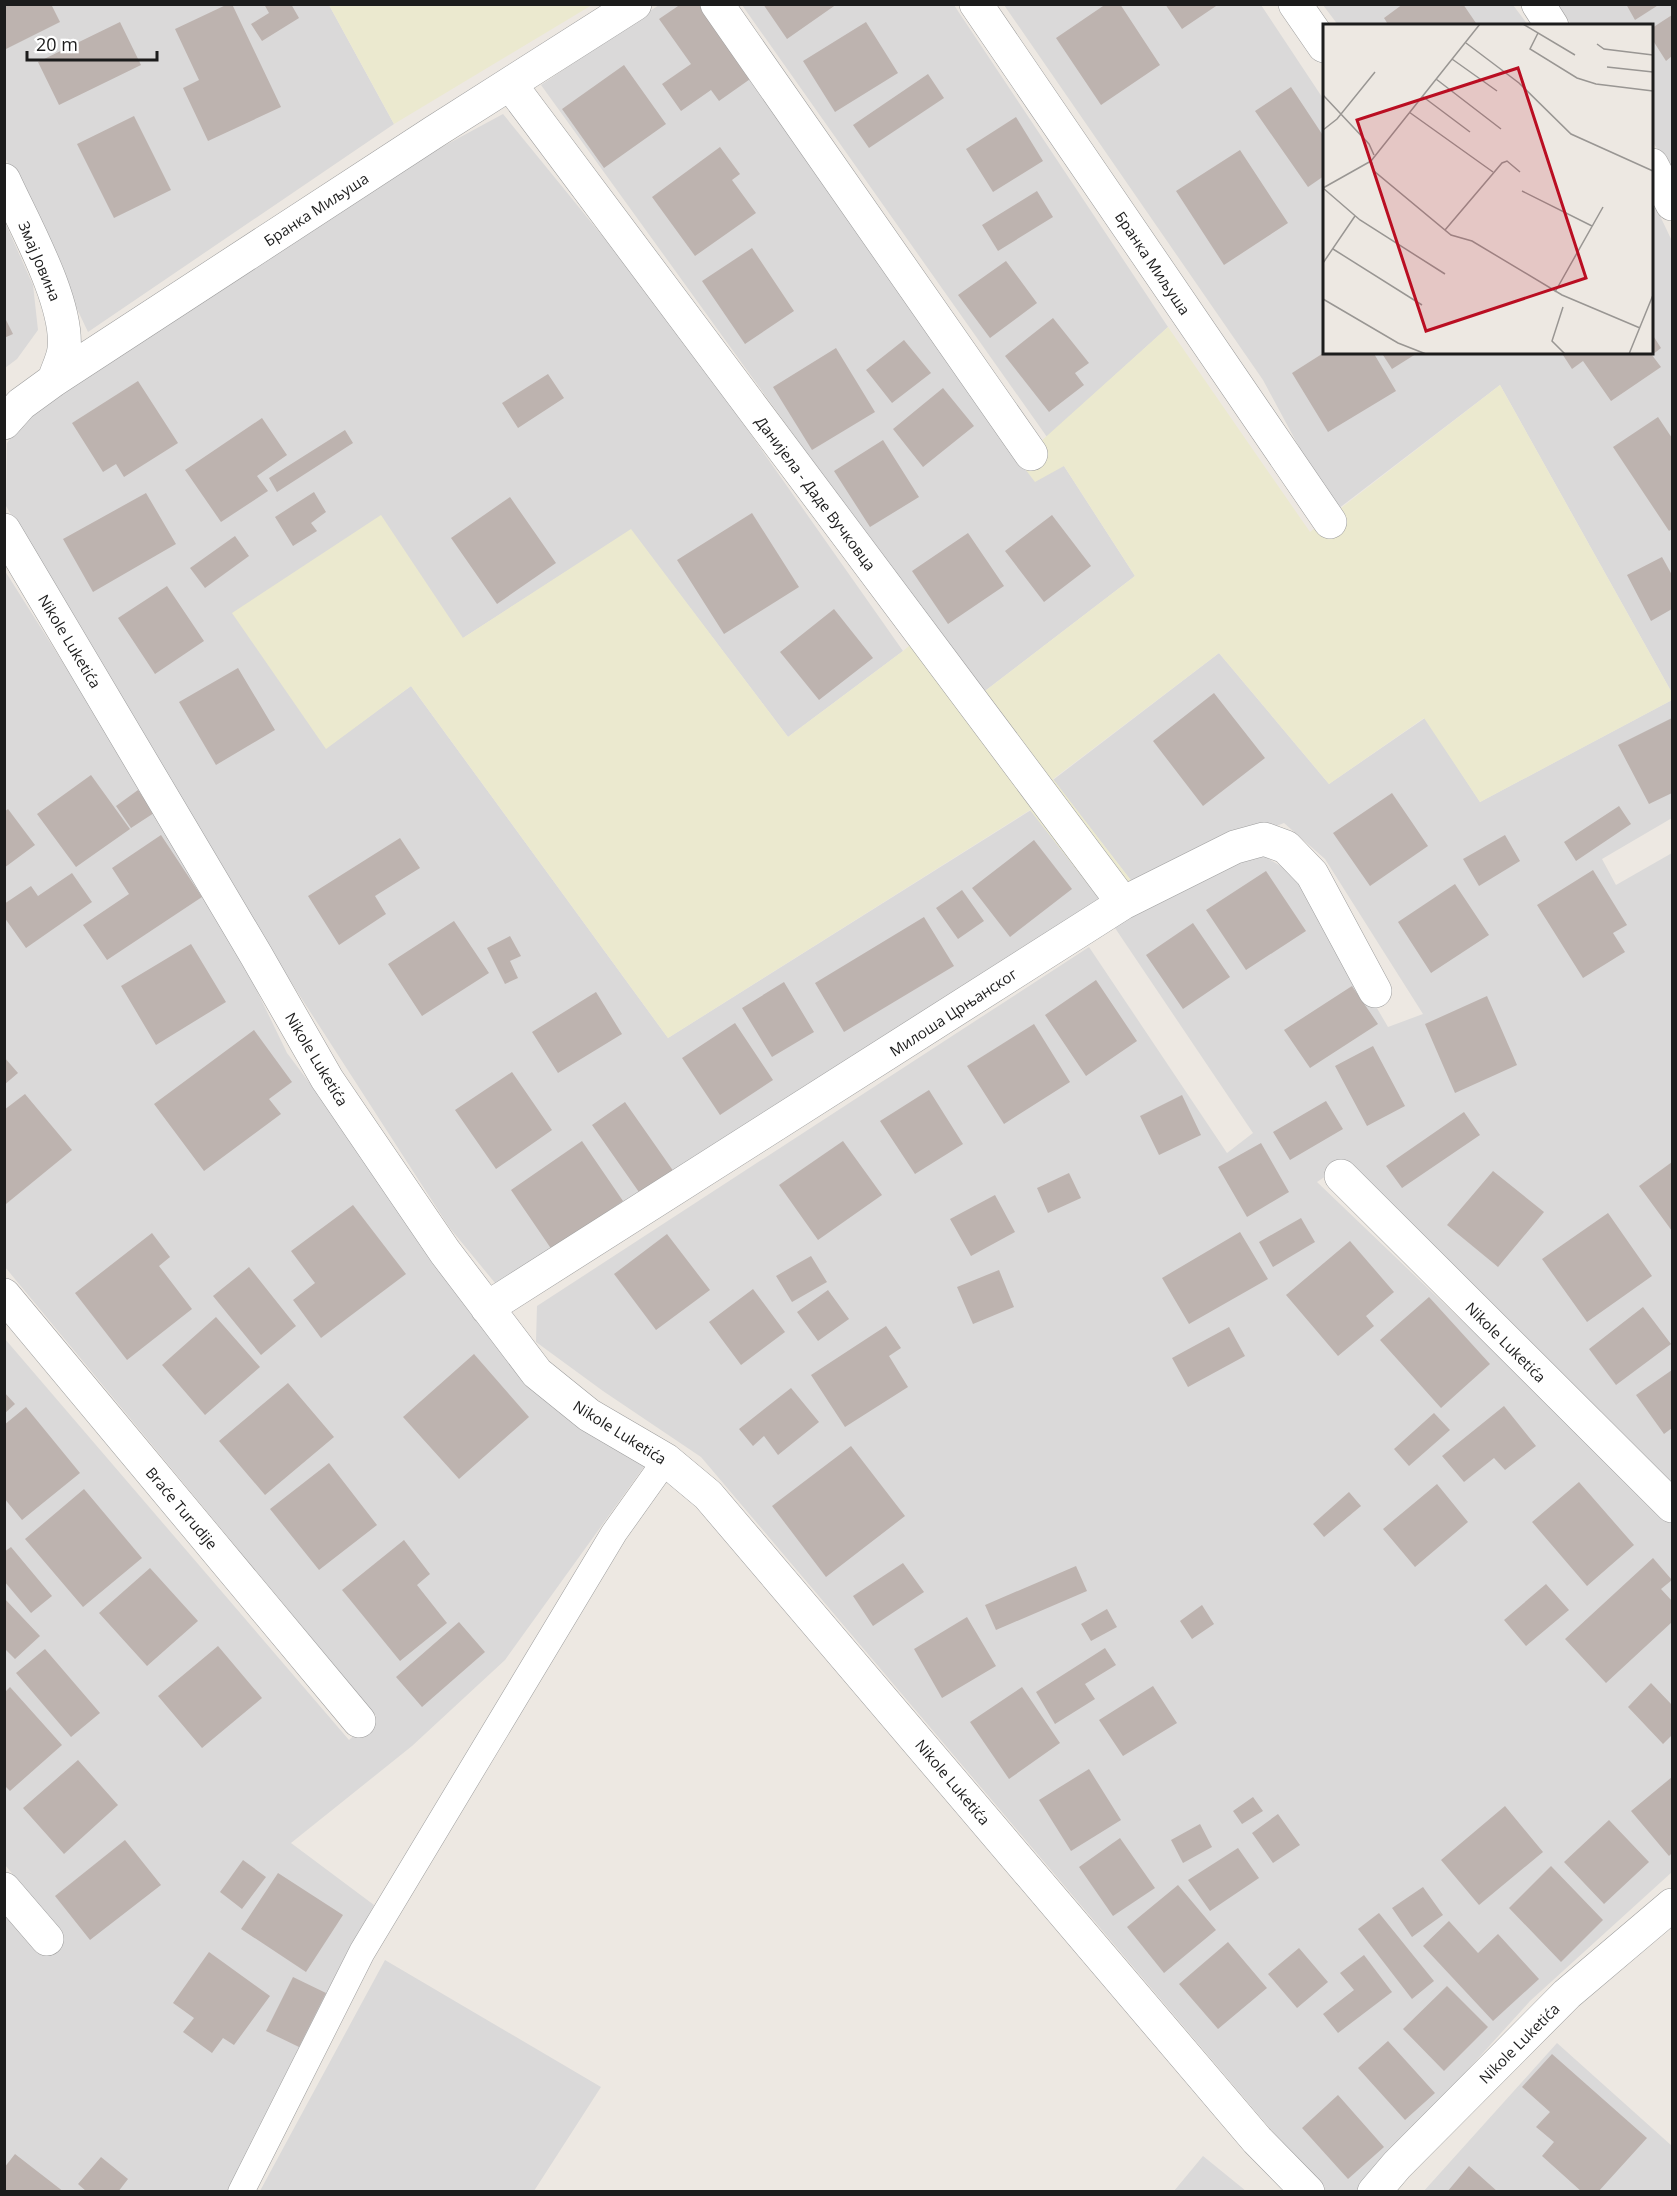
<svg xmlns="http://www.w3.org/2000/svg" width="1677" height="2196" font-family="'Open Sans',sans-serif">
<style>
.residential{fill:#dad9d9}
.farmland{fill:#ebe9cf}
.building{fill:#bdb3af}
.lines{fill:none;stroke-linecap:round;stroke-linejoin:round}
.service-casing{stroke:#9d9d9d;stroke-width:27}
.minor-casing{stroke:#9d9d9d;stroke-width:34}
.service{stroke:#fff;stroke-width:26}
.minor{stroke:#fff;stroke-width:33}
.labels{text-anchor:middle;dominant-baseline:central;stroke-width:4.5;stroke-linejoin:round;paint-order:stroke}
.street-label{font-size:15px;fill:#1c1c1c;stroke:#fff}
.inset-road{fill:none;stroke:#999693;stroke-width:1.5}
.view{fill:#ba0e22;fill-opacity:0.15;stroke:#ba0e22;stroke-width:3}
.inset-edge{fill:none;stroke:#1c1c1c;stroke-width:3}
</style>
<rect width="100%" height="100%" fill="#ede8e2"/>
<!-- residential -->
<path class="residential" d="M5,5H329L394,124L88,332L5,157Z
M659,5H709L1019,461L1064,466L1135,576L981,694L541,85Z
M742,5H954L1168,327L1047,437Z
M1004,5H1261L1324,100V352H1652V199L1672,241V693L1500,385L1334,512L1263,380Z
M1323,5H1513L1528,25H1338Z
M1557,5H1672V171L1652,141V26L1572,25Z
M503,114L666,314L903,651L788,737L631,530L463,638L325,749L411,686L668,1038L1031,810L1101,901L500,1289L449,1227L240,903L6,506L7,443L36,401L355,194Z
M4,220L33,285L38,330L17,359L5,368Z
M5,571L213,900L287,1053L551,1404L646,1464L505,1660L412,1746L291,1843L374,1905L230,2191H5L4,1910L57,1927L5,1865V1339L349,1740L376,1716L5,1267Z
M1219,653L1329,784L1425,718L1480,802L1672,700V818L1602,859L1616,885L1672,853V1484L1347,1162L1317,1182L1672,1522V1872L1530,2001L1358,2191H1323L701,1457L603,1391L536,1342L537,1306L1089,947L1227,1153L1253,1133L1113,925L1204,872L1262,855L1300,877L1388,1027L1423,1014L1325,859L1284,823L1133,883L1053,780Z
M385,1960L601,2087L534,2191H260Z
M1557,2043L1672,2146V2191L1423,2192Z
M1203,2156L1246,2191H1174Z"/>
<!-- farmland -->
<path class="farmland" d="M329,5H592L394,124Z
M1168,327L1310,532L1500,385L1672,693V700L1480,802L1424,718L1329,784L1219,653L1053,779L1133,883L1101,901L1030,810L668,1038L411,686L326,749L232,613L381,515L463,638L631,529L788,737L903,651L931,628L981,694L1135,576L1064,466L1035,482L1019,461Z"/>
<!-- building -->
<path class="building" d="M4,4H51L60,22L4,50Z
M228,4H232L281,107L208,141L183,88L199,80L175,29Z
M264,4H291L299,18L262,41L251,24L269,13Z
M681,4H702L753,77L719,101L711,90L681,111L662,84L691,64L659,19Z
M763,4H837L787,39Z
M1106,4H1120L1160,65L1101,105L1056,38Z
M1165,4H1219L1182,29Z
M1403,4H1463L1478,26H1389L1384,18Z
M1626,4H1660L1635,20Z
M1672,15V56L1666,61L1652,39V28Z
M120,22L141,65L59,105L38,62Z
M866,22L898,73L835,112L803,61Z
M624,65L666,124L604,168L562,109Z
M928,74L944,98L869,148L853,125Z
M1291,87L1324,137V176L1308,187L1255,111Z
M134,116L171,190L114,218L77,144Z
M1016,117L1043,161L993,192L966,149Z
M720,147L740,174L732,180L756,213L695,256L652,197Z
M1240,150L1288,223L1224,265L1176,191Z
M1037,191L1053,217L998,251L982,225Z
M752,248L794,311L745,344L702,281Z
M1006,261L1037,303L990,338L958,295Z
M4,316L13,334L4,338Z
M1053,318L1089,363L1075,373L1084,385L1049,412L1005,356Z
M1652,334L1661,348L1652,355L1661,367L1611,401L1583,361L1572,369L1561,352H1652Z
M904,340L931,373L892,403L866,370Z
M836,348L875,412L812,450L773,387Z
M1325,352H1373L1396,391L1328,432L1292,373Z
M1381,352H1419L1392,369Z
M548,374L564,398L518,428L502,403Z
M138,381L178,443L124,477L116,464L103,472L72,423Z
M943,388L974,426L923,467L893,429Z
M1658,417L1672,438V529L1669,531L1613,447Z
M262,418L287,455L257,476L268,491L221,522L185,470Z
M345,430L353,443L277,492L269,478Z
M883,440L919,497L870,527L834,471Z
M314,492L326,512L311,523L317,531L293,546L275,517Z
M146,493L176,544L93,592L63,539Z
M510,497L556,563L497,604L451,538Z
M752,513L799,587L724,634L677,560Z
M1052,515L1091,566L1044,602L1005,551Z
M968,533L1004,586L948,624L912,571Z
M235,536L249,556L205,588L190,568Z
M1662,557L1672,575V609L1651,621L1627,575Z
M167,586L204,641L155,674L118,618Z
M834,609L873,658L819,700L780,652Z
M238,668L275,730L216,765L179,702Z
M1214,693L1265,758L1203,806L1153,741Z
M1672,718V793L1649,804L1618,745Z
M91,775L130,829L76,867L37,814Z
M138,790L154,813L131,828L116,806Z
M1392,793L1428,846L1370,886L1333,833Z
M1619,806L1631,824L1576,861L1564,842Z
M8,809L35,845L4,868V812Z
M161,835L202,897L107,960L83,925L129,894L112,868Z
M1505,835L1520,861L1479,886L1463,859Z
M400,838L420,868L375,896L386,914L339,945L308,896Z
M1034,840L1072,889L1010,937L972,888Z
M1593,870L1627,925L1613,933L1625,952L1583,978L1537,905Z
M1266,871L1306,931L1246,970L1206,910Z
M72,873L92,902L26,948L4,917V904L31,886L38,896Z
M1455,884L1489,935L1431,973L1398,922Z
M962,890L984,921L958,939L936,908Z
M924,917L954,966L844,1032L815,983Z
M454,921L489,973L422,1016L388,964Z
M1193,923L1230,977L1183,1009L1146,955Z
M510,936L521,956L510,961L518,978L505,984L487,948Z
M191,944L226,1002L156,1045L121,986Z
M1096,980L1137,1041L1086,1076L1045,1015Z
M784,982L814,1032L772,1057L742,1008Z
M1352,986L1378,1024L1310,1068L1284,1030Z
M596,992L622,1034L558,1073L532,1032Z
M1487,996L1517,1065L1455,1093L1425,1024Z
M735,1023L773,1080L720,1115L682,1058Z
M1034,1024L1070,1082L1004,1124L967,1066Z
M254,1030L292,1082L269,1099L281,1114L204,1171L154,1104Z
M1373,1046L1405,1106L1367,1126L1335,1066Z
M4,1057L18,1073L4,1085Z
M512,1072L552,1130L496,1169L455,1110Z
M929,1090L963,1144L915,1174L880,1121Z
M25,1094L72,1150L6,1204L4,1202V1110Z
M1182,1095L1201,1135L1159,1155L1140,1116Z
M1326,1101L1343,1129L1290,1160L1273,1132Z
M625,1102L674,1172L641,1195L592,1125Z
M1464,1112L1480,1135L1402,1188L1386,1166Z
M582,1141L623,1201L552,1250L511,1190Z
M843,1141L882,1195L818,1240L779,1185Z
M1261,1143L1289,1192L1247,1217L1218,1167Z
M1672,1162V1231L1639,1186Z
M1493,1171L1544,1212L1498,1267L1447,1225Z
M1069,1173L1081,1198L1048,1213L1037,1188Z
M995,1195L1015,1232L971,1256L950,1219Z
M353,1205L406,1274L321,1338L293,1300L315,1283L291,1251Z
M1608,1213L1652,1276L1587,1322L1542,1259Z
M1301,1218L1315,1242L1273,1267L1259,1242Z
M1240,1232L1268,1279L1189,1324L1162,1278Z
M152,1233L170,1257L159,1266L192,1309L127,1360L75,1293Z
M667,1234L710,1290L656,1330L614,1274Z
M1350,1241L1394,1292L1366,1316L1374,1326L1338,1356L1286,1295Z
M811,1256L827,1282L792,1302L776,1276Z
M249,1267L296,1326L261,1355L213,1296Z
M999,1270L1014,1307L973,1324L957,1287Z
M753,1289L785,1332L741,1365L709,1322Z
M828,1290L849,1319L818,1341L797,1312Z
M1429,1297L1490,1364L1441,1408L1380,1340Z
M1643,1307L1671,1344L1616,1385L1589,1349Z
M216,1317L260,1367L205,1415L162,1365Z
M886,1326L901,1348L889,1356L908,1387L845,1427L811,1375Z
M1229,1327L1245,1356L1188,1387L1172,1358Z
M474,1354L529,1417L459,1479L403,1417Z
M1672,1370V1428L1664,1434L1636,1395Z
M288,1383L334,1437L265,1495L219,1441Z
M791,1388L819,1422L778,1455L764,1436L753,1446L739,1429Z
M4,1392L15,1404L4,1414Z
M1504,1406L1536,1446L1505,1470L1494,1458L1464,1482L1442,1456Z
M26,1407L80,1473L22,1520L4,1498V1425Z
M1434,1413L1450,1430L1409,1466L1394,1449Z
M851,1446L905,1516L826,1577L772,1506Z
M329,1463L377,1525L319,1570L270,1509Z
M1579,1482L1634,1545L1587,1586L1532,1522Z
M1437,1484L1468,1522L1415,1567L1383,1529Z
M84,1489L142,1558L83,1607L25,1539Z
M1349,1492L1361,1506L1324,1537L1313,1524Z
M404,1540L430,1574L417,1585L447,1623L400,1661L342,1590Z
M11,1547L52,1596L31,1613L4,1581V1552Z
M1653,1558L1672,1580L1661,1589L1672,1601V1622L1606,1683L1565,1639Z
M903,1563L924,1592L873,1626L853,1596Z
M1076,1566L1087,1591L996,1630L985,1605Z
M150,1568L198,1621L147,1666L99,1613Z
M1546,1584L1569,1610L1526,1646L1504,1620Z
M4,1598L40,1636L15,1659L4,1648Z
M1202,1605L1214,1624L1192,1639L1180,1621Z
M1107,1609L1117,1627L1091,1641L1081,1624Z
M967,1617L996,1666L942,1698L914,1649Z
M459,1622L485,1652L422,1707L396,1677Z
M218,1646L262,1698L202,1748L158,1696Z
M1105,1648L1116,1665L1085,1684L1095,1699L1055,1724L1036,1692Z
M45,1649L100,1713L71,1737L16,1673Z
M1651,1683L1672,1705V1735L1663,1744L1628,1707Z
M1153,1686L1177,1723L1123,1756L1099,1720Z
M10,1687L62,1745L10,1791L4,1785V1693Z
M1022,1687L1060,1743L1009,1779L970,1722Z
M78,1760L118,1805L64,1854L23,1808Z
M1089,1769L1121,1820L1071,1851L1039,1800Z
M1672,1777V1853L1669,1856L1631,1811Z
M1253,1797L1263,1811L1242,1824L1233,1811Z
M1505,1806L1543,1852L1479,1905L1441,1860Z
M1278,1814L1300,1845L1273,1863L1252,1833Z
M1609,1820L1649,1862L1604,1904L1564,1862Z
M1200,1824L1212,1847L1183,1863L1171,1840Z
M1120,1838L1155,1888L1113,1916L1079,1867Z
M125,1840L161,1885L90,1940L55,1896Z
M1238,1848L1259,1878L1210,1911L1188,1880Z
M243,1860L266,1877L242,1909L220,1892Z
M1551,1866L1603,1920L1561,1962L1509,1908Z
M278,1873L343,1915L306,1972L241,1929Z
M1178,1885L1216,1930L1164,1973L1127,1927Z
M1423,1887L1443,1915L1412,1937L1392,1908Z
M1379,1913L1434,1981L1412,1999L1358,1929Z
M1449,1921L1478,1953L1498,1934L1539,1979L1493,2021L1423,1946Z
M1228,1942L1267,1988L1218,2029L1179,1984Z
M1299,1948L1328,1982L1297,2008L1268,1974Z
M209,1952L270,1996L234,2045L223,2038L212,2053L183,2032L194,2018L173,2003Z
M1364,1955L1392,1992L1338,2033L1323,2014L1354,1990L1340,1973Z
M293,1977L326,1993L299,2047L266,2031Z
M1447,1986L1488,2027L1444,2071L1403,2029Z
M1388,2041L1435,2093L1405,2120L1358,2068Z
M1552,2054L1647,2138L1598,2192H1582L1542,2156L1554,2142L1536,2127L1550,2112L1522,2087Z
M1338,2095L1384,2147L1348,2179L1302,2128Z
M15,2154L64,2192H4V2168Z
M101,2157L128,2179L118,2192H87L78,2184Z
M1469,2166L1498,2192H1447Z"/>
<g class="lines">
<!-- service casing -->
<g class="service-casing">
<path id="service" d="M241,2192L362,1952L614,1533L666,1460"/>
</g>
<!-- minor casing -->
<g class="minor-casing">
<path id="minor" d="M717,4L1031,454
M976,4L1330,522
M1295,4L1324,46
M1538,4L1552,26
M510,84L1123,903
M1652,165L1672,204
M4,180C24,224 69,303 64,349C63,359 57,370 54,380
M4,423L21,404L54,380L434,132L635,4
M4,530L256,955L327,1079L445,1252L537,1373L589,1415L666,1460L708,1495L1257,2140L1308,2192
M1341,1176L1672,1506
M4,1295L359,1721
M487,1308L1123,903L1235,847L1264,839L1286,847L1312,874L1375,991
M4,1889L47,1939
M1374,2192L1397,2165L1567,1994L1672,1905"/>
</g>
<!-- service -->
<use href="#service" class="service"/>
<!-- minor -->
<use href="#minor" class="minor"/>
</g>
<g class="labels">
<!-- street labels -->
<g class="street-label">
<text transform="translate(316 209) rotate(-33)">Бранка Миљуша</text>
<text transform="translate(40 261) rotate(67)">Змај Јовина</text>
<text transform="translate(1153 263) rotate(56)">Бранка Миљуша</text>
<text transform="translate(816 493) rotate(53)">Данијела - Даде Вучковца</text>
<text transform="translate(70 641) rotate(59)">Nikole Luketića</text>
<text transform="translate(953 1012) rotate(-33)">Милоша Црњанског</text>
<text transform="translate(317 1059) rotate(59)">Nikole Luketića</text>
<text transform="translate(1506 1342) rotate(45)">Nikole Luketića</text>
<text transform="translate(620 1432) rotate(32)">Nikole Luketića</text>
<text transform="translate(182 1508) rotate(50)">Braće Turudije</text>
<text transform="translate(953 1782) rotate(50)">Nikole Luketića</text>
<text transform="translate(1519 2043) rotate(-45)">Nikole Luketića</text>
</g>
</g>
<!-- overview -->
<g transform="translate(1323 24)">
<rect width="330" height="330" fill="#ede8e2"/>
<path class="inset-road" d="M200,0L252,31M215,9L207,25L254,54L273,60L330,67M143,19L196,59L248,110L330,147M274,20L281,25L330,31M129,35L174,67M284,43L330,48M113,55L178,105M0,71L46,120L51,131M99,72L147,108M86,88L170,148M0,106L14,95L52,48M48,137L51,147L128,211L149,217L239,271L317,304M48,137L157,0M0,164L37,196L122,250M0,164L48,137M199,167L269,202M122,206L179,139L184,137L197,148M10,225L99,281M0,239L32,192M232,268L280,183M0,275L75,319L103,330M240,283L229,317L242,330M306,330L330,271"/>
<path class="view" d="M195,44L263,254L103,307L34,96Z"/>
<rect width="330" height="330" class="inset-edge"/>
</g>
<!-- border -->
<rect width="1677" height="2196" fill="none" stroke="#1c1c1c" stroke-width="12"/>
<!-- scale -->
<path d="M27 51v9h130v-9" fill="none" stroke="#1c1c1c" stroke-width="3"/>
<text x="36" y="51" font-size="18" fill="#1c1c1c" stroke="#ffffff" stroke-width="4.5" paint-order="stroke">20 m</text>
</svg>
